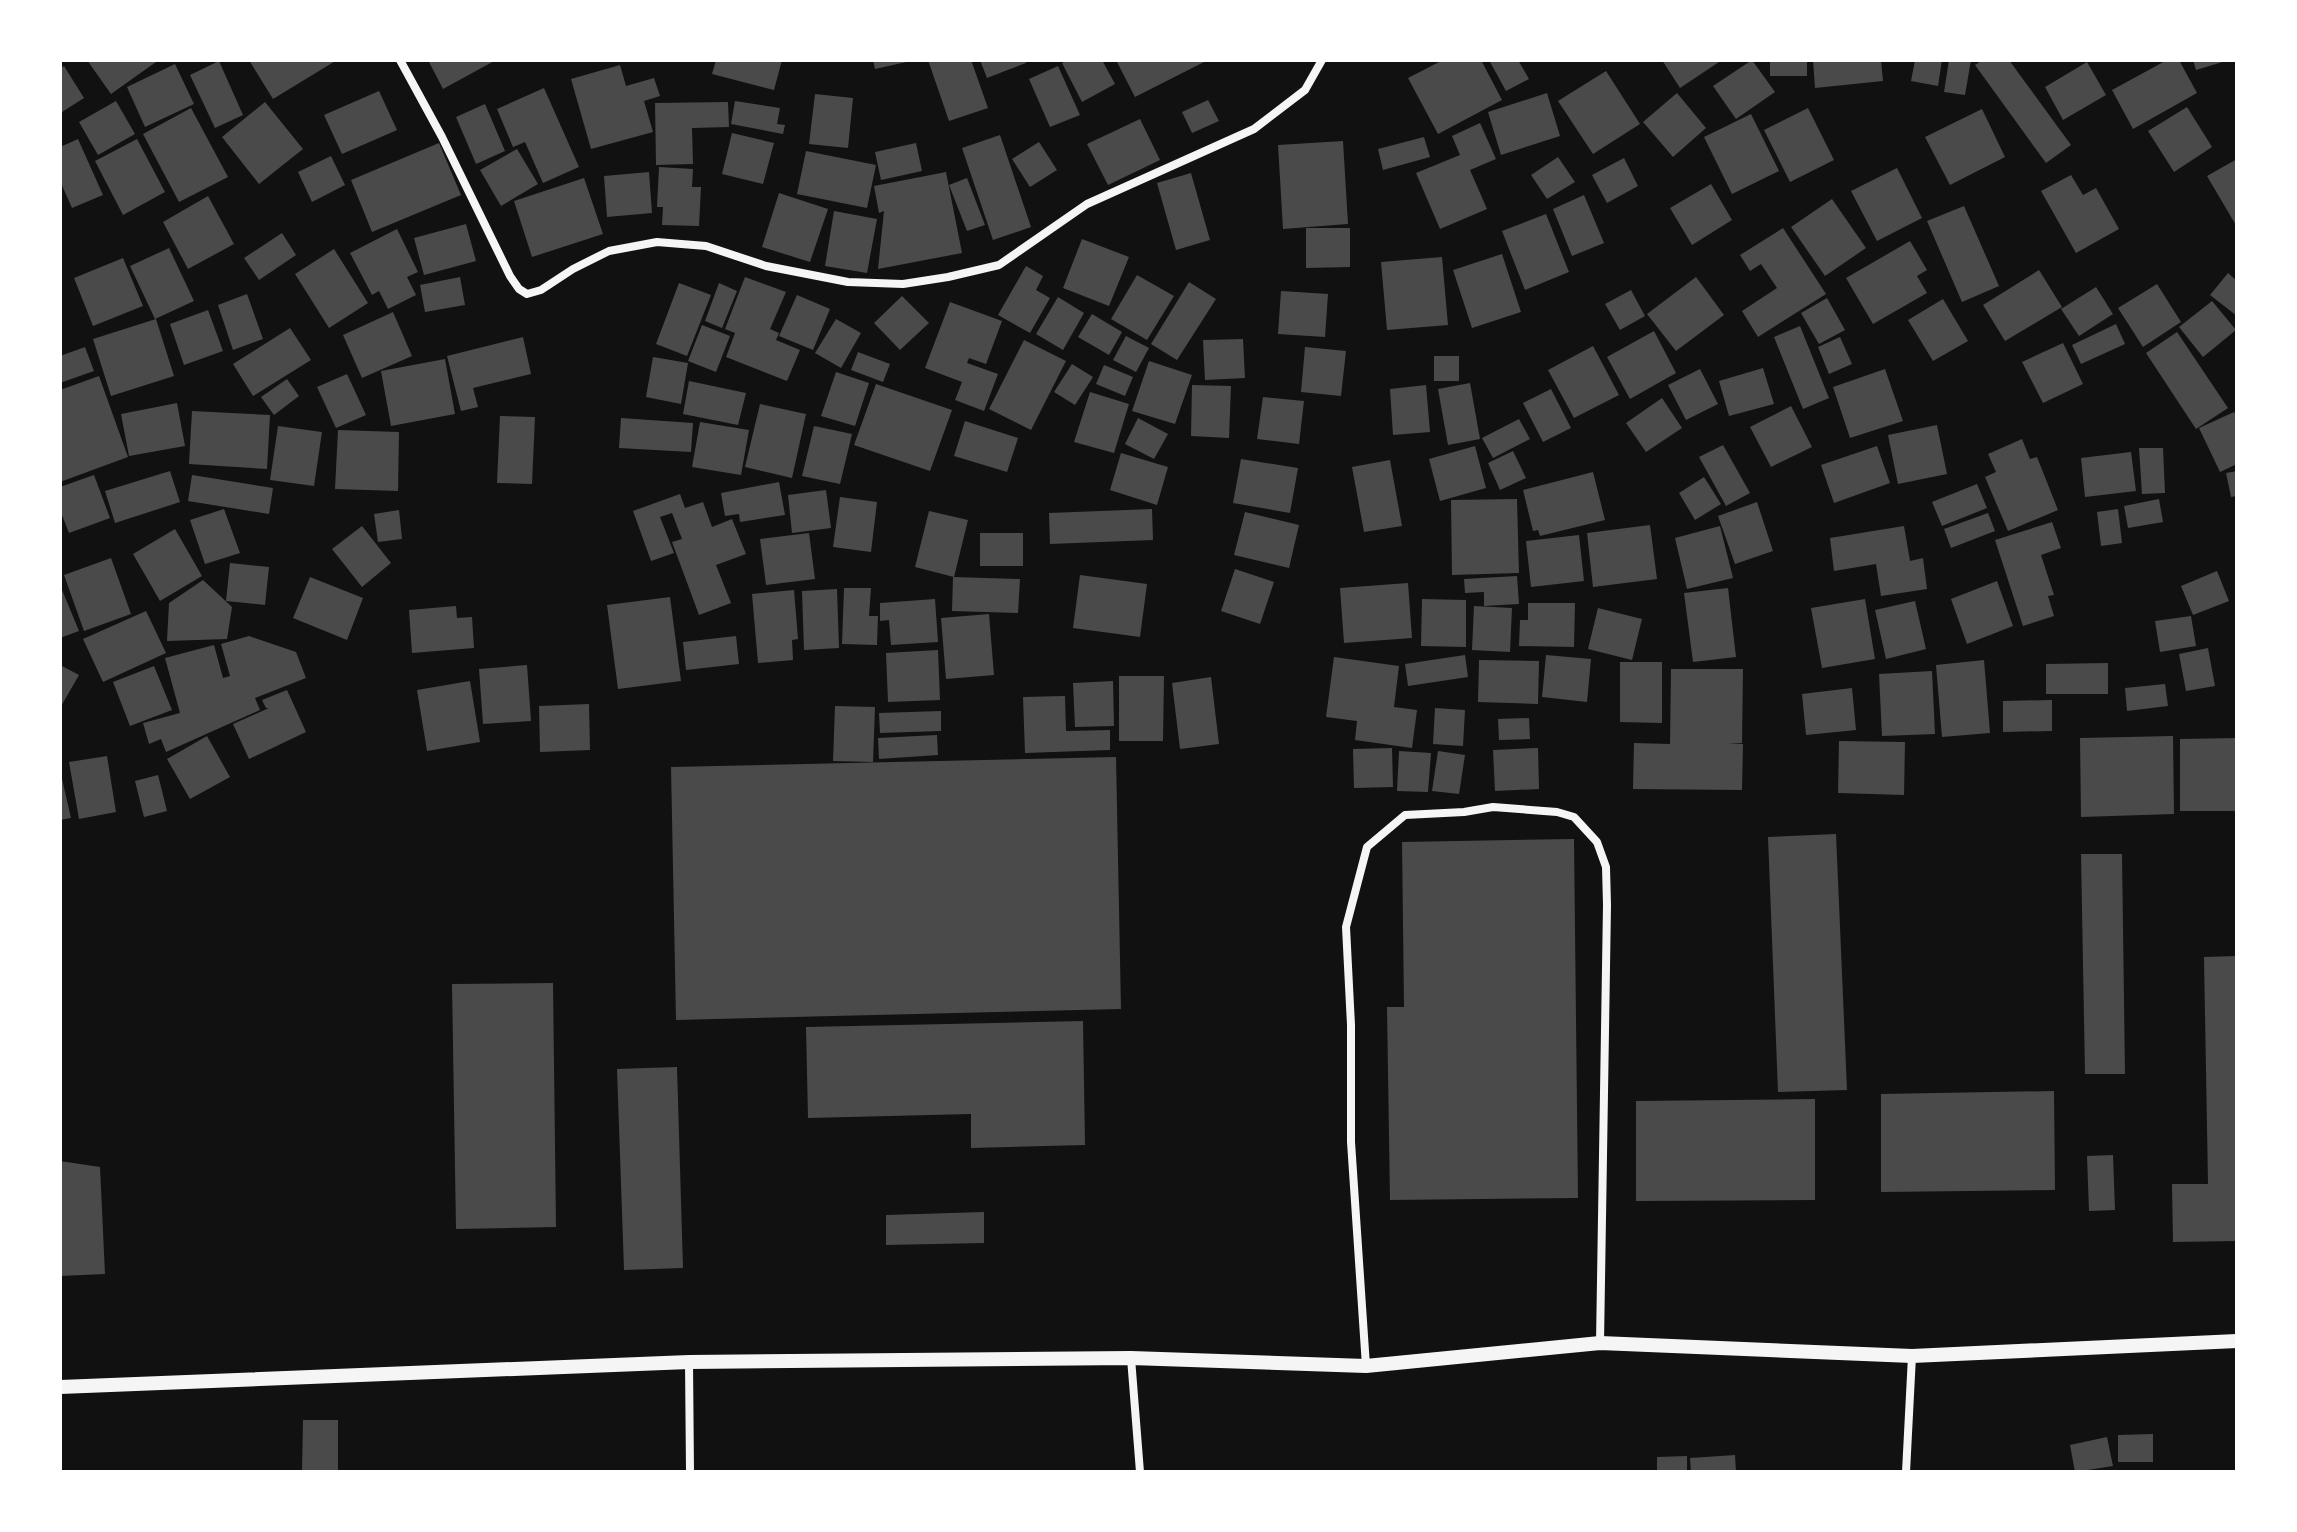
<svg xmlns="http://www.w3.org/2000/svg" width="2297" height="1532" font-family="Arial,sans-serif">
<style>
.building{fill:#4a4a4a}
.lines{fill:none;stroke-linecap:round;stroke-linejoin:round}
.minor{stroke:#f5f5f5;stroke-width:8}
.tertiary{stroke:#f5f5f5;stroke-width:14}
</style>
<rect width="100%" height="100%" fill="#111"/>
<!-- building -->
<path class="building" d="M87,60H155L156,62L111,94Z
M249,60H337L273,99Z
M428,60H496L443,89Z
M716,60H782L774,90L712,74Z
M873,60H911V61L875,69Z
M928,60H971L988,108L949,121Z
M980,60H1025L1026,63L987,78Z
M1068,60H1102L1115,84L1082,102L1062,63Z
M1116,60H1208L1135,97Z
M1443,60H1481L1502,100L1438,134L1408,78Z
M1489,60H1518L1529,79L1506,91Z
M1662,60H1722L1680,88Z
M1752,60L1775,92L1736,119L1713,86Z
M1770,60H1807V76H1770Z
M1813,60H1881L1883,81L1815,88Z
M1915,60H1942L1938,86L1911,81Z
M1949,60H1971L1965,95L1944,92Z
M1983,60H2009L2071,145L2046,163L1975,65Z
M2167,60H2179L2197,93L2133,129L2112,90Z
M2193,60H2226V61L2196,70Z
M219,61L243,115L215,128L190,75Z
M2087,62L2106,95L2063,120L2045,87Z
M175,64L194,104L145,127L127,87Z
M620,65L626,86L654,78L660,96L644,101L653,132L591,149L571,79Z
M64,66L84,98L62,112L60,109V69Z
M1058,66L1080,115L1050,127L1029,79Z
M1606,71L1640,124L1593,154L1558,101Z
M544,88L579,167L543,183L525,142L513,147L497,109Z
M379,91L397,130L342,154L324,115Z
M1547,93L1560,136L1501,155L1488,112Z
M1677,93L1706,128L1673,157L1643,122Z
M815,94L853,98L848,148L809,144Z
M1208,100L1219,121L1192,133L1182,112Z
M116,101L135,134L98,155L79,122Z
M735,101L780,108L777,124L785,125L783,134L731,124Z
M265,102L303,149L259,184L222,137Z
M728,102L729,127L692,128L693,164L656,165L655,103Z
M485,104L505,151L476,164L456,117Z
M2187,107L2212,147L2174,172L2148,131Z
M191,108L228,177L179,202L143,134Z
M1808,108L1834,160L1790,182L1764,130Z
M1982,109L2005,157L1950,185L1925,137Z
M1751,114L1779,171L1732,194L1704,137Z
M1140,119L1160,160L1108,185L1087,144Z
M1480,123L1496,159L1470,170L1487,209L1440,229L1416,173L1460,155L1452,136Z
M732,133L774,143L763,184L722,174Z
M1000,135L1031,227L993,240L962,148Z
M1424,137L1430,157L1383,170L1378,149Z
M78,139L103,195L72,208L60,181V147Z
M137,139L165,192L123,215L95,161Z
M1343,141L1348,224L1283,229L1278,145Z
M1039,142L1057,170L1030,187L1012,159Z
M439,143L461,195L372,232L351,180Z
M916,143L922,171L881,180L875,152Z
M517,149L538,184L501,206L480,170Z
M806,151L876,165L867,208L797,194Z
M331,156L345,185L312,202L298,172Z
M1558,157L1575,182L1547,199L1531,175Z
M1624,158L1638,186L1607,203L1592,175Z
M2237,159V227L2207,176Z
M659,167L693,169L692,187H701L699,226L662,225L663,207H657Z
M1897,168L1922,218L1877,241L1851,191Z
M649,172L652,213L607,217L604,176Z
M946,172L962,253L878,269L884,211L879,213L874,186Z
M1191,173L1210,240L1176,250L1157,183Z
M2071,175L2083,195L2096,188L2119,229L2076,253L2041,191Z
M584,178L603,234L532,257L514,201Z
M967,178L985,225L967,231L949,185Z
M1711,184L1732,220L1692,245L1670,208Z
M779,193L828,209L810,262L762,247Z
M1584,195L1604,243L1572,256L1553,209Z
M208,196L234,244L188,269L163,222Z
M1832,199L1866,248L1825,276L1791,227Z
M1964,206L1999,286L1962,302L1927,221Z
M834,211L877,219L867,273L825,266Z
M1546,214L1569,272L1525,290L1502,231Z
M466,224L476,261L424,275L414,238Z
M1306,228H1350V267L1306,268Z
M1783,228L1826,294L1758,337L1742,311L1777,288L1761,264L1750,271L1740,255Z
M397,229L418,272L407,277L416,295L388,309L379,291L372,295L350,253Z
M282,233L296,255L259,280L244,258Z
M1082,239L1129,257L1109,306L1063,288Z
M1910,241L1927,270L1917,276L1927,293L1873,324L1846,278Z
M169,248L194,301L155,319L130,266Z
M334,249L368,303L329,328L295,274Z
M1502,254L1521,312L1472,328L1453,270Z
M1442,257L1448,325L1387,330L1381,262Z
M123,258L143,306L93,326L74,278Z
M1026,266L1043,276L1036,290L1050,298L1030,333L998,315Z
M2039,270L2062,307L2005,341L1983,305Z
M2228,273L2237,281V316L2210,295Z
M1137,275L1174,296L1147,340L1111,319Z
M460,277L465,305L425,312L420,285Z
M745,277L786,292L770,329L779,333L776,340L800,350L787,381L726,357L735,333L725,329Z
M1696,277L1724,315L1676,351L1647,314Z
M1189,282L1216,299L1177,360L1151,344Z
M679,283L711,295L687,356L656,344Z
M719,283L737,291L722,328L705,321Z
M2157,284L2181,322L2143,347L2118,308Z
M2096,287L2113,314L2079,336L2061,309Z
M1631,290L1645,316L1620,330L1605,304Z
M1281,291L1328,294L1325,337L1278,334Z
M247,294L263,339L233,350L218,305Z
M797,295L830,309L813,350L779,336Z
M902,296L929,323L900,350L874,323Z
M1058,297L1084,313L1063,350L1036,334Z
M1827,298L1845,330L1819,344L1801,313Z
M1943,299L1968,341L1933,361L1908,320Z
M2212,301L2236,330L2203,357L2179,327Z
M950,302L1002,321L986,364L969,358L967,363L998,374L984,411L955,400L962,382L925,368Z
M208,310L223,351L184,365L170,324Z
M393,312L412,356L362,378L343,335Z
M1092,314L1122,332L1109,355L1078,337Z
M156,319L174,376L111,396L93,339Z
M836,319L861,333L841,368L815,353Z
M2116,324L2125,344L2081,364L2072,345Z
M702,325L730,336L716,372L688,361Z
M1800,326L1829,398L1803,409L1774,337Z
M290,328L311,360L253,396L233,364Z
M1654,331L1676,373L1630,399L1607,357Z
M2177,332L2228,408L2196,429L2146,353Z
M1126,336L1149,348L1136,372L1113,360Z
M523,337L531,374L473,388L478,407L461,411L447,356Z
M1840,337L1852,364L1829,374L1818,347Z
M1243,339L1245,378L1205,380L1203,340Z
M1024,340L1066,361L1031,430L989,409Z
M2063,343L2083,384L2043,403L2022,362Z
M1593,346L1619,395L1574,418L1548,370Z
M85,347L94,371L60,383V356Z
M1305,347L1346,351L1341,396L1301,392Z
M858,352L890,364L883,382L851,370Z
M1434,356H1459V381H1434Z
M653,357L688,363L681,404L646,397Z
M445,359L455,414L391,426L381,371Z
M1149,361L1192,375L1175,424L1132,411Z
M1072,364L1093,377L1075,405L1054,392Z
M1104,365L1133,377L1125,396L1096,384Z
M1763,368L1774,404L1729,416L1719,381Z
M1700,369L1718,404L1686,420L1668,385Z
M1885,369L1903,421L1850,438L1833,387Z
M836,372L869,383L855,426L821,416Z
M347,374L366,415L336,428L317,387Z
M99,376L128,457L60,482V390Z
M287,379L299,396L274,415L261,397Z
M689,381L746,393L738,425L683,414Z
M1470,383L1480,439L1448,445L1438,389Z
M876,384L952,410L930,471L854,445Z
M1192,385L1231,386L1229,438L1191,436Z
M1426,385L1430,432L1393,435L1390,389Z
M1551,389L1571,428L1543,442L1523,403Z
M1090,392L1129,404L1114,453L1074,442Z
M1263,397L1304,401L1299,444L1257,439Z
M1662,398L1682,428L1646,452L1626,423Z
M177,403L185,446L129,456L121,414Z
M760,404L806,414L792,478L745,467Z
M1791,406L1812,447L1771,467L1750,427Z
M192,411L270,415L267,469L189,464Z
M2234,412L2237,417V464L2220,472L2199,428Z
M500,416L535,417L532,484L497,483Z
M621,418L693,423L691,452L619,448Z
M1138,418L1168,434L1154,459L1125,444Z
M1519,419L1530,439L1493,458L1482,438Z
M965,421L1018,438L1007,472L954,456Z
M700,422L749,430L741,475L692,467Z
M1937,425L1947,474L1898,484L1888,435Z
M278,426L322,432L314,486L270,480Z
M814,426L852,434L840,484L802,476Z
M338,430L399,432L398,491L335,489Z
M2022,439L2030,459L2037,457L2058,510L2008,531L1985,477L1996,472L1988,454Z
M1723,445L1750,493L1726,506L1699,457Z
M1475,446L1486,488L1440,501L1429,459Z
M1877,446L1890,483L1834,503L1821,465Z
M2139,448H2163L2165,493L2142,494Z
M1513,451L1526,478L1500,490L1488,463Z
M2131,452L2136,491L2085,497L2081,458Z
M1121,453L1168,467L1157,505L1110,490Z
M1241,459L1298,468L1290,513L1233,503Z
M1390,460L1402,526L1364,532L1352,467Z
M170,471L180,502L115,523L105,491Z
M2237,471V496L2231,497L2226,473Z
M1593,472L1605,520L1540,536L1538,530L1533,531L1523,490Z
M94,475L110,518L69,533L60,510V487Z
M192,475L273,488L269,514L188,501Z
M1704,477L1721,504L1695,520L1679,493Z
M779,482L785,515L740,522L739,514L725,516L721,493Z
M1977,484L1987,508L1942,526L1932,502Z
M826,490L831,528L792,533L788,495Z
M680,494L685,508L703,502L712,527L732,519L746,554L716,565L731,603L699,615L672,542L682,539L672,513L660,517L674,553L651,561L633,511Z
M840,497L877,502L871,552L833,547Z
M1517,499L1519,573L1452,575L1451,500Z
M2159,499L2163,522L2128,528L2124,506Z
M1757,502L1773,551L1735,564L1718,516Z
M224,509L240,553L205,564L190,520Z
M1152,509L1153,540L1050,544L1049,513Z
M2118,509L2122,543L2101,546L2097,512Z
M399,510L402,539L378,542L374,514Z
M929,511L968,520L954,577L915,567Z
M1245,512L1299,525L1289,568L1234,555Z
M1988,513L1995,531L1951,548L1944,529Z
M2052,522L2061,548L2041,555L2054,595L2048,596L2054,616L2023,626L1995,540Z
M1650,525L1657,579L1593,587L1587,533Z
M362,526L391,563L362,587L332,549Z
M1720,526L1733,578L1687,589L1675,538Z
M1904,526L1910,561L1923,558L1927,589L1881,596L1876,564L1834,571L1830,538Z
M175,529L202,576L160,601L133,554Z
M809,533L815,579L766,585L760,539Z
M980,533H1023V566H980Z
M1579,535L1584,581L1531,587L1526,541Z
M111,558L131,614L84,631L64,575Z
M230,563L269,567L265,605L226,601Z
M1235,569L1274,582L1260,624L1221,611Z
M2217,571L2229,601L2193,615L2181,586Z
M1080,575L1147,584L1140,637L1073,628Z
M1517,576L1519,604L1484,606V592L1465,593L1464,579Z
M310,577L363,598L347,640L293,618Z
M953,577L1020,579L1018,613L952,611Z
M203,580L232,607L227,639L167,641L169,603Z
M1997,581L2013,626L1967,644L1951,599Z
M1408,583L1412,638L1344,643L1340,588Z
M60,585L79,631L60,638Z
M844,588H871L869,616H878L877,645L842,644Z
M1728,588L1736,657L1693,662L1684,593Z
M837,589L839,648L804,650L802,591Z
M794,590L798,639L792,640L793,660L758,663L752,594Z
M670,597L681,681L618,689L607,605Z
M935,599L938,642L891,645L889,620L880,621V603Z
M1422,599L1466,600V647L1421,646Z
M1865,599L1875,659L1822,668L1811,608Z
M1915,601L1926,649L1886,659L1875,610Z
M1528,603H1575L1574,647L1519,646L1520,620H1528Z
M456,606L457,618L472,617L474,648L412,653L409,610Z
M1474,606L1512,608L1510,652L1472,650Z
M1598,608L1642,619L1632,660L1588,649Z
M146,611L166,653L103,682L83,639Z
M989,614L994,675L946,679L941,618Z
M2191,616L2196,646L2160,652L2155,621Z
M249,636L296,652L306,678L255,698L260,710L166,752L161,739L149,744L143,723L180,713L165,658L214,645L223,678L230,676L221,644Z
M736,636L739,664L686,670L683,642Z
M2208,648L2215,686L2186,691L2179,654Z
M938,650L940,700L888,702L886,653Z
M1465,655L1468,677L1408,686L1405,664Z
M1546,655L1591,659L1587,702L1542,697Z
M1334,657L1399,666L1394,707L1417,710L1412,748L1355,740L1357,721L1326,717Z
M1479,660L1539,661L1538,704L1478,702Z
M1984,660L1990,733L1942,737L1936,665Z
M1620,662H1662V723L1620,722Z
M2108,663V694H2046V664Z
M527,665L531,721L483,724L479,669Z
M62,666L79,675L60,708V668Z
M154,666L172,710L130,726L113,682Z
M1671,669H1743L1742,743H1728L1743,744L1742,790L1633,789L1634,743L1670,744Z
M1932,671L1935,734L1882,736L1879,674Z
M1119,676H1164L1163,741H1119Z
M1211,677L1219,744L1180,749L1172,683Z
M470,681L480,742L427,751L417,690Z
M1113,681L1114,726L1075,727L1073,683Z
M2165,684L2168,706L2127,711L2125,688Z
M1852,688L1856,730L1806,735L1802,694Z
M287,690L306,732L249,759L233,724L269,708H266L262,700Z
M1065,696L1066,731L1110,730V750L1025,753L1023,697Z
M2052,700V731L2003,732V701Z
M589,704L590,750L540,752L539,706Z
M835,706L875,707L873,762L833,761Z
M1435,708L1465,710L1463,746L1433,744Z
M941,711V731L880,733L879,713Z
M1529,718L1530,739L1499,740L1498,719Z
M937,735L938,755L879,759L878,738Z
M207,736L230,777L190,799L167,759Z
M2173,736L2174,814L2081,817L2080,738Z
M2237,738V811H2180V739Z
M1839,741L1905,742L1904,795L1838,793Z
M1392,748L1393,787L1354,788L1353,749Z
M1538,748L1539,789L1495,791L1493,750Z
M1399,751L1431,753L1428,792L1397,791Z
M1438,751L1465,755L1459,794L1432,791Z
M107,756L116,812L79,819L69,762Z
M1116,757L1121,1009L676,1020L671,767Z
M60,770L71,818L60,820Z
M158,775L167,811L144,817L135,781Z
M1836,834L1847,1090L1778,1092L1768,837Z
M1574,839L1578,1198L1390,1200L1387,1007H1404L1402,842Z
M2081,854H2122L2125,1074H2085Z
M2237,956V1241L2173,1242L2172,1184H2208L2204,957Z
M553,983L556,1227L456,1229L452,984Z
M1083,1021L1085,1145L971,1148V1114L808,1118L806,1027Z
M677,1067L683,1268L624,1270L617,1069Z
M2054,1091L2055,1190L1881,1192V1094Z
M1815,1099V1200L1636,1201V1101Z
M2113,1155L2115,1210L2089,1211L2087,1156Z
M60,1161L100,1167L105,1274L60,1276Z
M984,1212V1243L886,1245V1215Z
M303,1420H338V1472H302Z
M2153,1434V1462H2118V1435Z
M2107,1437L2113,1466L2075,1472L2070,1445Z
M1735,1455L1736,1472H1691L1690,1458Z
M1687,1456V1472H1657V1457Z"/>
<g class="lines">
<!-- minor -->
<path class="minor" d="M400,60L442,137L510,276L519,289L527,294L541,290L573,269L609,251L657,242L706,246L766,266L848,282L903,284L948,277L999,265L1087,204L1254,129L1305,90L1322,60
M1131,1358L1140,1472
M689,1362L690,1472
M1366,1366L1351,1142V1025L1346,927L1367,847L1405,815L1464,812L1493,807L1557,812L1574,817L1597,842L1606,867L1607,905L1600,1343
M1906,1472L1912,1356"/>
<!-- tertiary -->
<path class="tertiary" d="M60,1387L689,1362L1131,1358L1366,1366L1600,1343L1912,1356L2237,1341"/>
</g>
<!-- border -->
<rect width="2297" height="1532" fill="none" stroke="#ffffff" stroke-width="124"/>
</svg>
